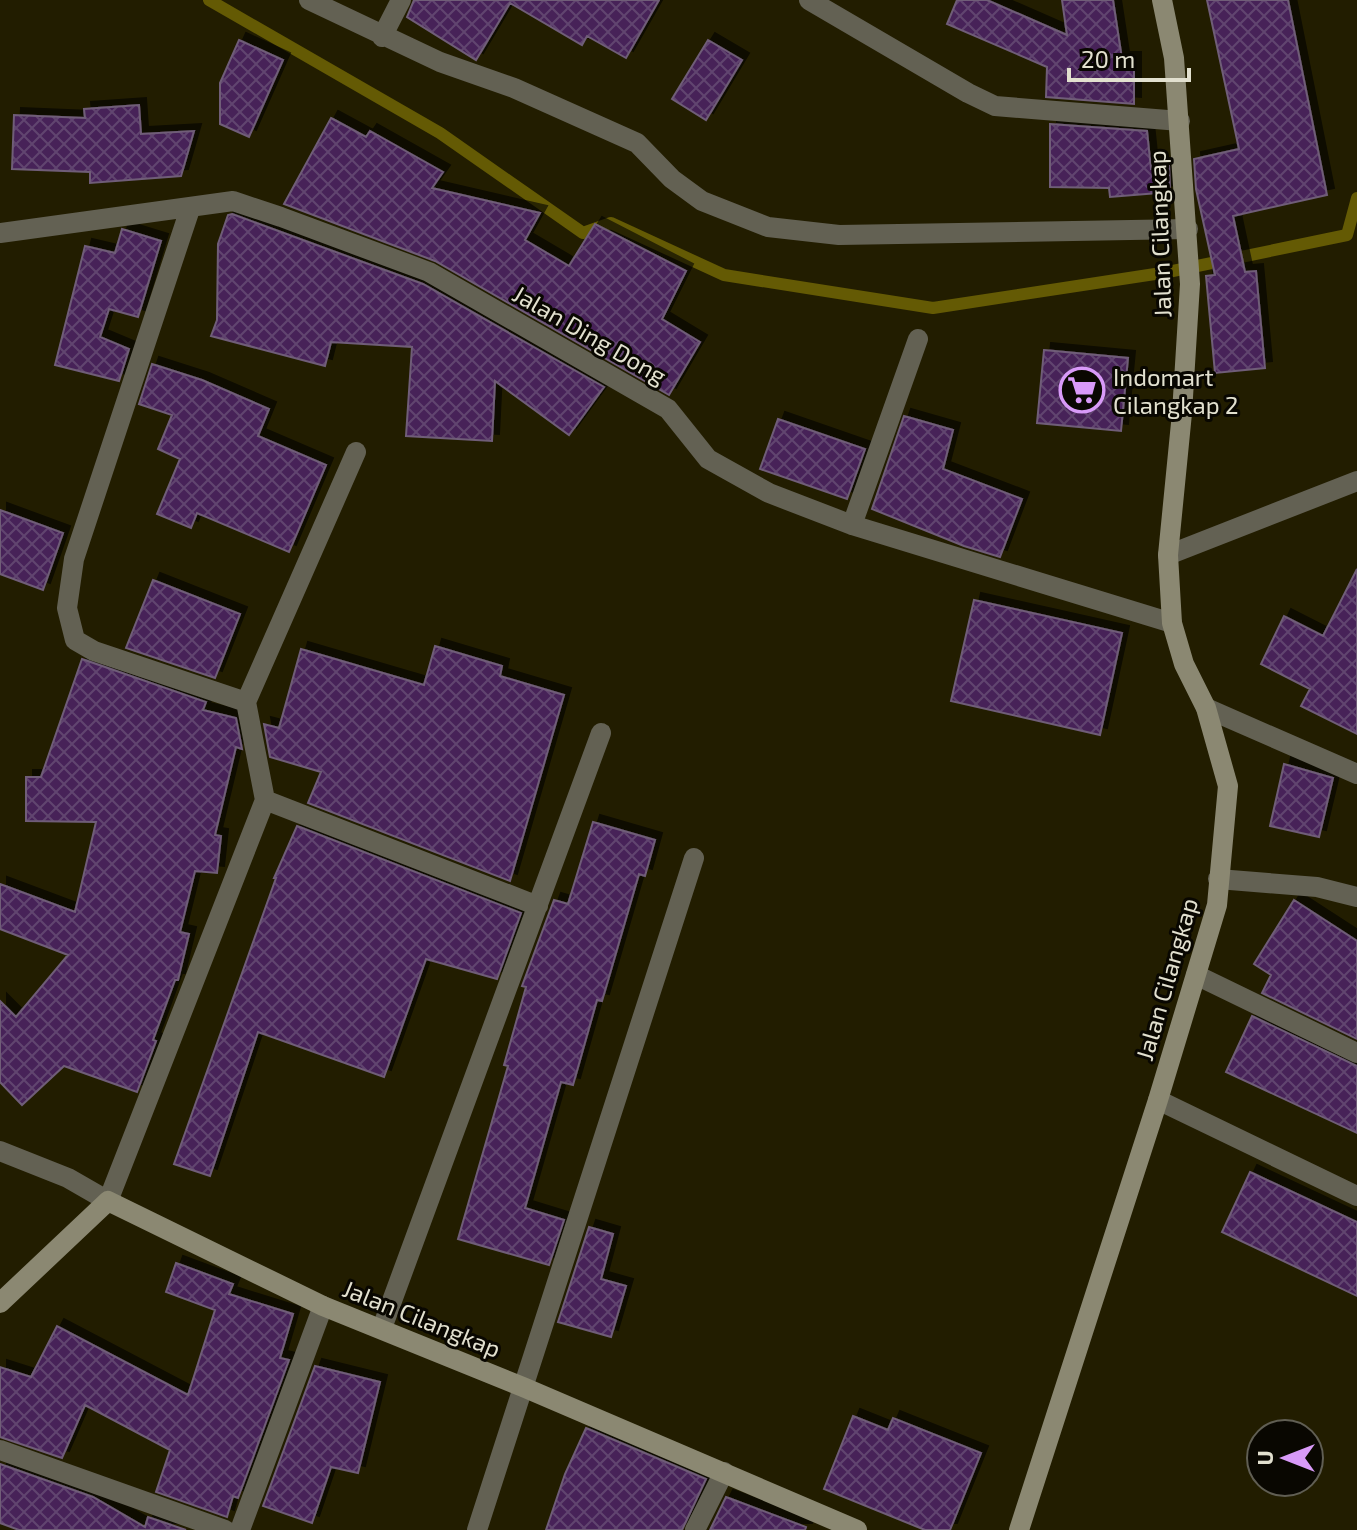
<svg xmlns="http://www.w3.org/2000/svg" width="1357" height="1530" font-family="'Exo 2',sans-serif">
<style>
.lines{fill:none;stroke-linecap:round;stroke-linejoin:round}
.stream{stroke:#645a04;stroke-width:12}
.building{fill:url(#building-cross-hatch);stroke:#6f5d78;stroke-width:2;filter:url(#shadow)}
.street{stroke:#636153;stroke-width:20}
.secondary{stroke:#8b8872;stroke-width:20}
.labels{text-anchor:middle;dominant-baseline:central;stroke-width:6;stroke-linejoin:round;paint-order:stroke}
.street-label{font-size:24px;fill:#e2e0cf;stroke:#090701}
.poi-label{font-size:24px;fill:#e2e0cf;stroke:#090701;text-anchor:start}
</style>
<defs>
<pattern id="building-cross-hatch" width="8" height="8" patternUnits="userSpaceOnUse" patternTransform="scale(2)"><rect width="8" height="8" fill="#472458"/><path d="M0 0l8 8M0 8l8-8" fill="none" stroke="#61446f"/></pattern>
<filter id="shadow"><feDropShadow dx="7" dy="-7" stdDeviation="0" flood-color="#0009"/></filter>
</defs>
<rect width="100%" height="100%" fill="#221d00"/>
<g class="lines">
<!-- stream -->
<path class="stream" d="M209,0L440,133L583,233L611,223L724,275L933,308L1168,272L1347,235L1357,198"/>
</g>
<!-- building -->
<path class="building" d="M414,0H659L626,58L587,36L582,45L510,3L476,60L407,17Z
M957,0H987L1067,35L1062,0H1113L1122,59H1134V104L1046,97L1047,67L947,24Z
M1207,0H1288L1327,195L1233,216L1245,272L1256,271L1265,368L1215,373L1206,276L1215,275L1196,189L1194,159L1239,149Z
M239,40L283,60L249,137L220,124V83Z
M708,40L742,60L706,120L672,99Z
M139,105L141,134L194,131L181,176L90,183V172L12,169L14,115L85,118L84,109Z
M331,118L366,137L370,131L443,172L432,188L540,213L525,240L569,266L595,224L686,271L662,319L700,342L669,395L435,261L284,204Z
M1050,124L1147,131L1151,169L1169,165L1170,192L1110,197L1109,188L1050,187Z
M232,214L423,284L604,387L569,435L495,381L492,441L406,436L412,347L331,342L325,366L211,336L217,320L218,244L228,215Z
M122,229L161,241L138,317L109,309L100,337L129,349L119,381L55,365L85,246L115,253Z
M1044,350L1128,358L1121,431L1037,423Z
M152,364L202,380L269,409L258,436L326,465L289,552L197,513L191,528L157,514L180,459L158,449L172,415L139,404Z
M904,416L953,430L943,469L1022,499L1000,557L964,546L872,509Z
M778,419L865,449L847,499L760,469Z
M0,510L63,533L43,590L0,574Z
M1357,569V734L1301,706L1310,689L1261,664L1284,616L1323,636Z
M153,580L240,614L215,678L126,648Z
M974,600L1122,633L1100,735L951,701Z
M435,646L502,666L500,676L564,695L510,881L308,803L321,772L270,757L264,724L279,728L301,649L424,685Z
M82,659L206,702L203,710L236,718L242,749L236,747L215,835L221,836L217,873L195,871L180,932L189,934L178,980H175L153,1040L156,1041L137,1092L64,1066L22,1105L0,1082V1001L16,1017L68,955L0,929V884L75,912L96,822L26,821V777H41Z
M1284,764L1333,778L1319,837L1270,826Z
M593,822L655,840L645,876L639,874L602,1001L597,1000L573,1085L561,1082L525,1208L564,1220L549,1265L458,1239L508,1066L504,1065L526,987L522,986L554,900L568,904Z
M297,826L521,913L497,979L426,959L384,1077L258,1032L210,1176L174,1164L276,878H274Z
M1294,900L1357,941V1039L1262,993L1271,975L1254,964Z
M1252,1016L1357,1066V1133L1226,1072Z
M1250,1172L1357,1222V1296L1222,1232Z
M589,1227L613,1234L601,1279L626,1286L611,1337L558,1322Z
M176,1263L233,1284L229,1294L293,1314L280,1358L289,1360L238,1498L233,1496L227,1517L156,1492L170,1450L85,1405L62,1458L0,1437V1367L31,1377L57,1326L188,1395L215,1310L166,1292Z
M315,1366L380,1382L358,1473L331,1467L312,1523L263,1506Z
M853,1416L888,1430L893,1418L981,1453L950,1530H925L824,1489Z
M586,1428L706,1479L682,1530H546L565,1474Z
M0,1464L93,1497L145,1527L148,1517L186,1530H19L0,1523Z
M726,1497L806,1527L805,1530H710Z"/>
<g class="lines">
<!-- street -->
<path class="street" d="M309,0L440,62L514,88L637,143L672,179L702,201L768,227L839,235L1188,229
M809,0L968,93L995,106L1180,121
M382,37L401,0
M190,209L74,559L67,608L75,640L94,651L246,702
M0,233L233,201L281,217L429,272L668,409L708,459L769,493L852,525L1172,623
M852,525L918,339
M1168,555L1357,481
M1206,708L1357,774
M265,800L538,906
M1218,879L1317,887L1357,897
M1196,975L1357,1053
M1158,1100L1357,1196
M0,1151L68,1178L108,1201L265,800L246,702L356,452
M382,1328L601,733
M0,1450L225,1530
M240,1530L323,1306
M477,1530L694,858
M695,1530L724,1472"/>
<!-- secondary -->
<path class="secondary" d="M0,1303L108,1201L323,1306L523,1387L857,1530
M1019,1530L1158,1100L1217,905L1228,786L1206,708L1184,664L1172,623L1168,555L1182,413L1190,284L1174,58L1162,0"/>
</g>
<!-- icons -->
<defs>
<g id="supermarket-ring" transform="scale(2.3)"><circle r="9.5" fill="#090701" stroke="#d89af8" stroke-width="1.5"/><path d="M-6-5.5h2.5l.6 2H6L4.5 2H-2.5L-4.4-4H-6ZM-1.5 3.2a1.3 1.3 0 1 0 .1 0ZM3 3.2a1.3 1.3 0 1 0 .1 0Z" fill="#d89af8"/></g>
</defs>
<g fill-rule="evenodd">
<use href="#supermarket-ring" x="1082" y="390"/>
</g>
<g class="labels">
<!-- street labels -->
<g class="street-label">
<text transform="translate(1159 234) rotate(-92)">Jalan Cilangkap</text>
<text transform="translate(590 334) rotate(30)">Jalan Ding Dong</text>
<text transform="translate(1166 979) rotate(-74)">Jalan Cilangkap</text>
<text transform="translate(422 1318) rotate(22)">Jalan Cilangkap</text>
</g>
<!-- poi labels -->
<g class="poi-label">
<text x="1113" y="376">Indomart<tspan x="1113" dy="28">Cilangkap 2</tspan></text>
</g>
</g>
<!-- north arrow -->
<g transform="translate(1285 1458) rotate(270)"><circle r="38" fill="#090701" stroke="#605e53" stroke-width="2"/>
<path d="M0-6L14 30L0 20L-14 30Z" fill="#d89af8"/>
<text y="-12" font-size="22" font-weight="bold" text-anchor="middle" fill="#e2e0cf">U</text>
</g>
<!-- scale -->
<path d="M1069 68v12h120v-12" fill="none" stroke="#e2e0cf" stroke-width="4"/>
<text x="1081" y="68" font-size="24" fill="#e2e0cf" stroke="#090701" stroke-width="6" paint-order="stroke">20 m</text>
</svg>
